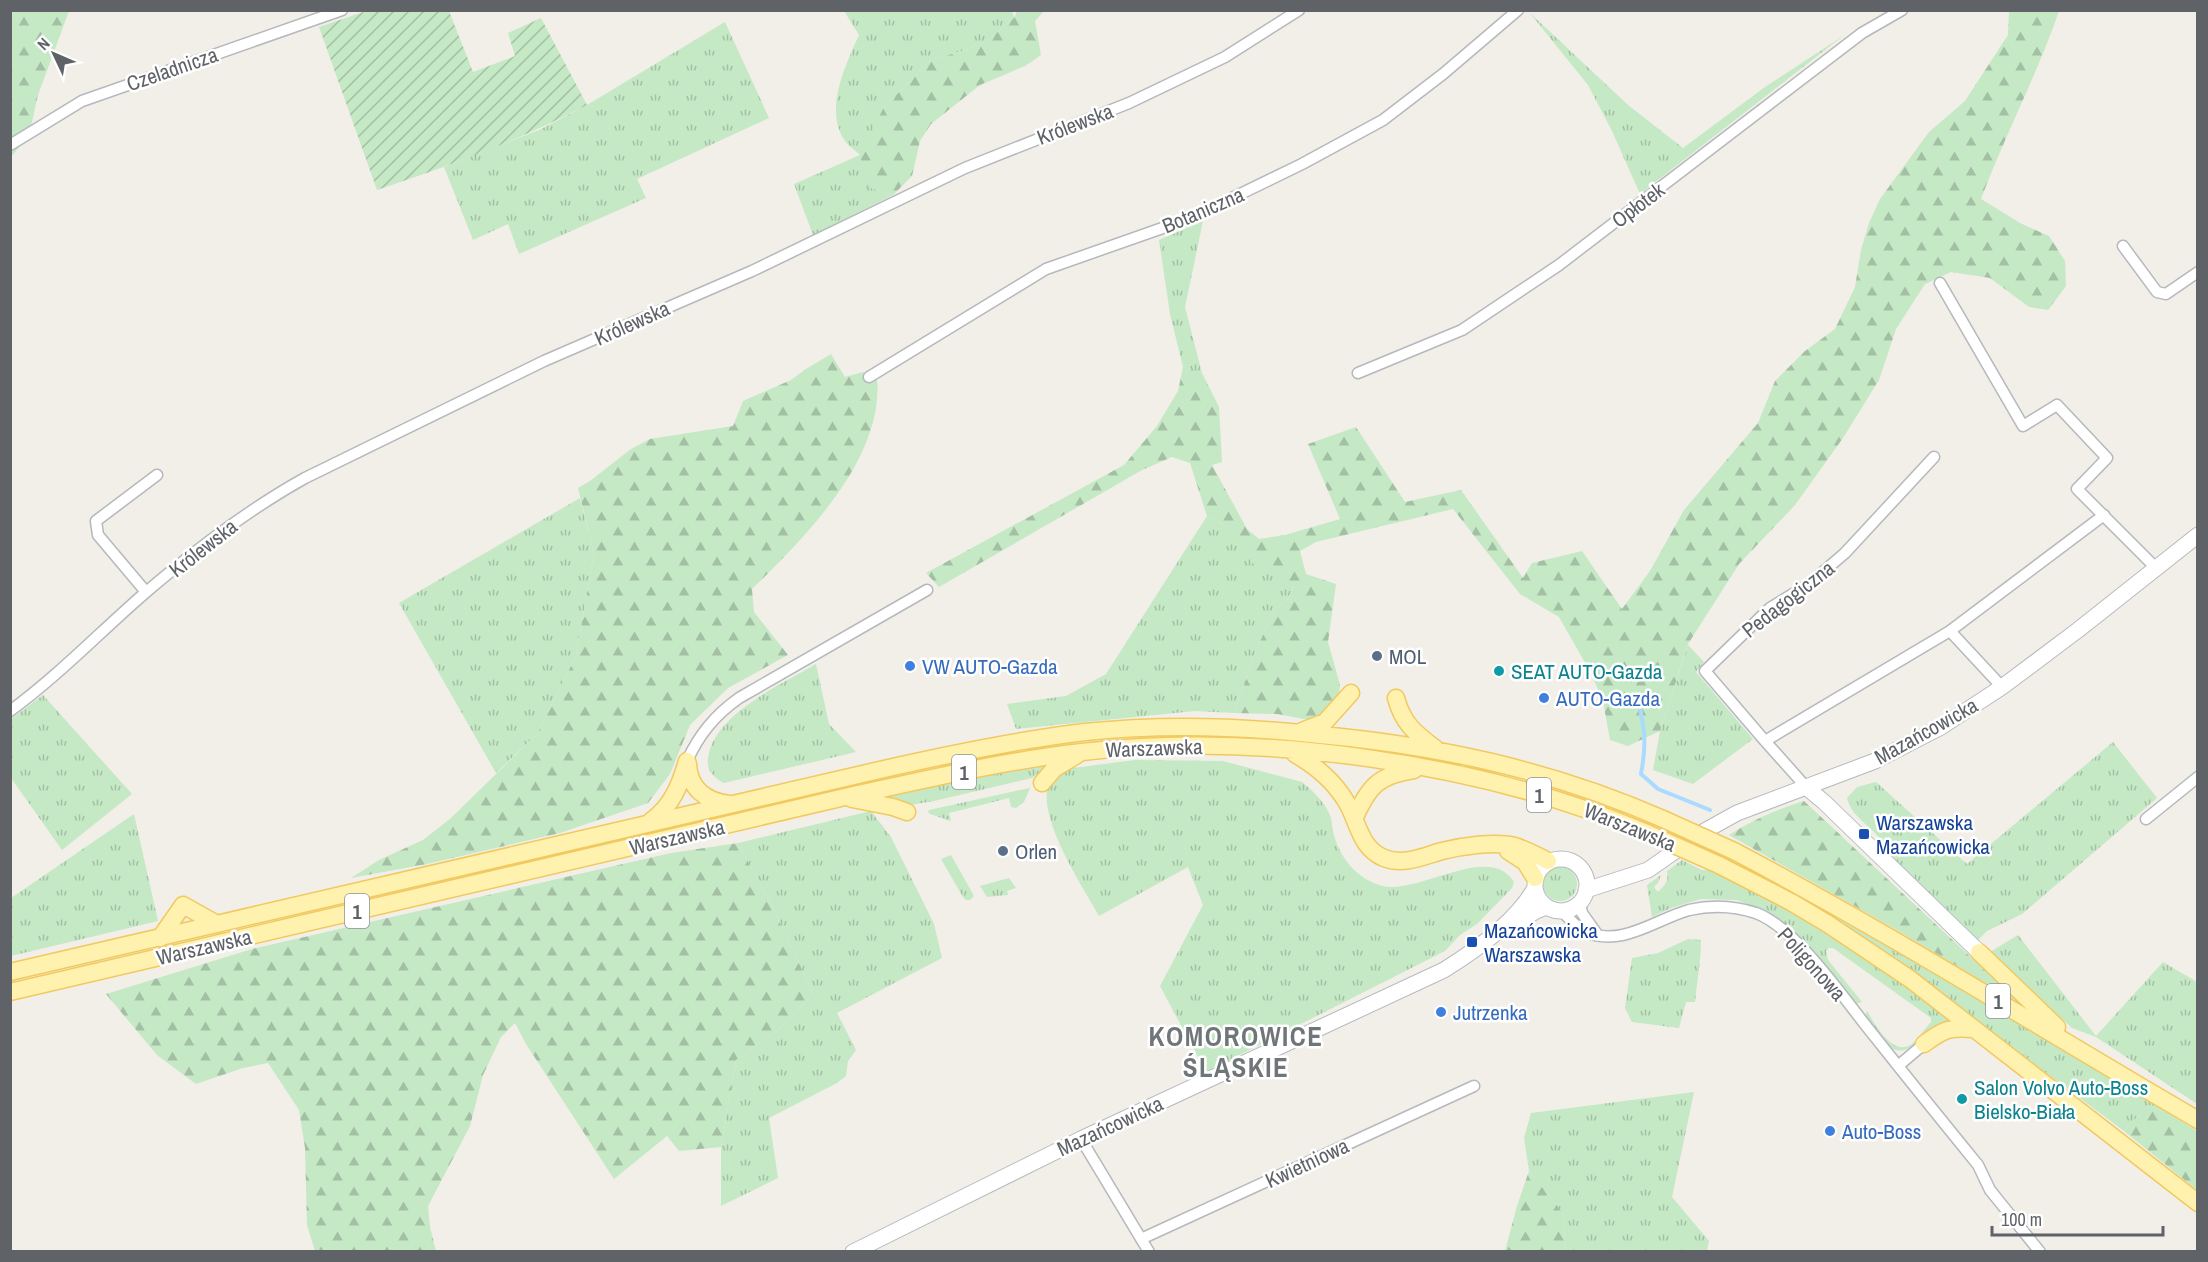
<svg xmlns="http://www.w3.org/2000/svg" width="2208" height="1262" font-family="'Archivo Narrow',sans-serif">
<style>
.grass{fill:url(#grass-tufts)}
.forest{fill:url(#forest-firs)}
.garden{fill:url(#garden-furrows)}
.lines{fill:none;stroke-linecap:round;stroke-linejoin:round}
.stream{stroke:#aadaff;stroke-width:4}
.street-casing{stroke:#b5b8bc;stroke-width:13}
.secondary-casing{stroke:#b6babf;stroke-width:17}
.primary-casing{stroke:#f2c960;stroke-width:19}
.street{stroke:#fff;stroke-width:10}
.secondary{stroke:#fff;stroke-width:15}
.primary{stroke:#fff2af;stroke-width:16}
.primary-bridge-casing{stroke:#f2c960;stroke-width:19;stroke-linecap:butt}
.primary-bridge{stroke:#fff2af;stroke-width:16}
.service-dot{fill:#5c6f8a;stroke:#fff;stroke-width:2}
.shop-dot{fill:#3f7fe0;stroke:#fff;stroke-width:2}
.culture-dot{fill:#0f9aa8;stroke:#fff;stroke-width:2}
.transit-dot{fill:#1a4fb4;stroke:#fff;stroke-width:2}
.labels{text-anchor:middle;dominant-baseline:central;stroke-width:5;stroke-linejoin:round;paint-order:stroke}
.shield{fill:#fff;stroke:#8f9295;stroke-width:1.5}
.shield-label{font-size:20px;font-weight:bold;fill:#5f6368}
.street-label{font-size:21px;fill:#5f6368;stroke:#fff}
.service-label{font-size:21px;fill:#4e5e75;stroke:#fff;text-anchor:start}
.shop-label{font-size:21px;fill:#366cbe;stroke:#fff;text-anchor:start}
.culture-label{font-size:21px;fill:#0d838f;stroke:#fff;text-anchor:start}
.transit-label{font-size:21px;fill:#164399;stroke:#fff;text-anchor:start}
.district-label{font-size:27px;font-weight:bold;letter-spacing:1.5px;fill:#70757a;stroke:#fff}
</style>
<defs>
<pattern id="grass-tufts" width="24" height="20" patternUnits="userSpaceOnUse" patternTransform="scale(1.5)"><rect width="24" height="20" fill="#c5e8c5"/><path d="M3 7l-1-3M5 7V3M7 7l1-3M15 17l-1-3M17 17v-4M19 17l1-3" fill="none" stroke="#a3c0a4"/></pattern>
<pattern id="forest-firs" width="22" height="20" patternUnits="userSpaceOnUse" patternTransform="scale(1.5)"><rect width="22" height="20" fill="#c5e8c5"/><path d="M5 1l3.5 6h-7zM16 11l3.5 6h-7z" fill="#a3c0a4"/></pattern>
<pattern id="garden-furrows" width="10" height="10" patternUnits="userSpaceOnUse" patternTransform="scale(1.5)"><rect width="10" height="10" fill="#c5e8c5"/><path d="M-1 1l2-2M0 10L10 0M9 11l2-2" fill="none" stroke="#a3c0a4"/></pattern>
</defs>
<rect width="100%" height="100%" fill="#f1efe8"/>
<!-- grass -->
<path class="grass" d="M844,11H1012L1014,18L987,41L962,51L931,60L884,107L868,187L893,195L813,235L794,184L860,155C855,150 847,145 843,138C825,107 846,64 859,35Z
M1529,12L1628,105L1683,148L1765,87L1843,36L1640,194L1612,131L1588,85Z
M725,22L769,118L637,179L646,198L519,254L508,224L473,240L444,167L539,130L587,105Z
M1203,221L1185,307L1202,373L1183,367L1170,314L1159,240Z
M580,498L594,553L576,656L537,734L496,773L399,603Z
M1207,516L1235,531L1252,562L1293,586L1288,599L1274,609L1257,649L1234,713L1195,711L1016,729L1007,704L1066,696L1106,674Z
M1688,645L1704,662L1696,672L1753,739L1693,784L1653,770L1660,731Z
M816,664L829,724L856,752L724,783C711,776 705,768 709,753C719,712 782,684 816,664Z
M43,695L132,794L62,850L11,778V719Z
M2113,742L2157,798L2022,914L1987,931L1978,940L1887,855C1883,829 1852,822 1847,798L1857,787L1876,782L1967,864Z
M1135,760L1223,761L1302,782C1313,791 1326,803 1331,818C1332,822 1332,827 1333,831C1338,856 1357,880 1383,886C1419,895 1489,842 1514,882L1512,888L1477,924L1460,935L1445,951L1206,1072L1160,986L1203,905L1188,867L1099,916C1082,886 1042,825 1047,790C1048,783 1054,776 1058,770Z
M1054,761L1032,778L934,801L910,805L880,796Z
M1030,788L1024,802L1016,808L1011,807L1009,798L949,813L951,821L930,814L928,812L929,810Z
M871,811L891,837L934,924L942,958L837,1013L856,1050L848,1061L846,1076L837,1083L769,1118L778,1178L721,1206V1147L736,1060L777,1031L813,993L771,904L738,843Z
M134,814L158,921L11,956V898Z
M1726,854L1835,912L2151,1101L2166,1112L2148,1105L2124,1131L1985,1027L1722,858Z
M951,855L974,896L970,900H966L963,897L941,859Z
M1682,860L1702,870H1710L1762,894L1870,958L1952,1021C1931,1024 1911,1062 1890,1047C1880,1040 1872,1026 1865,1017L1867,1011C1874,1022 1892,1058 1912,1044C1919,1038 1925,1028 1931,1022V1018L1833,948H1829L1826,951L1828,960L1862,1002L1855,1004L1792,929L1757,908L1737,900L1701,899L1671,908L1652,917L1647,885L1661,875L1658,883L1654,887L1658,892C1665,885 1669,882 1667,871Z
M1543 884a17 17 0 1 1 34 0a17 17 0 1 1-34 0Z
M1009,878L1016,888L1007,891L1008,895L987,897L980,886Z
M2018,935L2096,1036L2163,962L2197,982V1104L2096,1037L2072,1028L1990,952Z
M1688,939L1701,940C1701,961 1697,981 1695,1002H1686L1679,1028L1632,1022L1625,1008L1632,958L1658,953Z
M1694,1092L1672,1197L1709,1241L1707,1251H1566L1563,1213L1529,1171L1524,1138L1531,1113Z"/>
<!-- forest -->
<path class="forest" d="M11,11H69L38,95L29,135L11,157Z
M1017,11H1044L1035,21L1041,55L1025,66L980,85L931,124L920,141L912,176L893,195L868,187L860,155L884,107L931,60L962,51L987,41L1014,18Z
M2009,11H2059C2037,75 2005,135 1981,199L2020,223L2049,236L2065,261L2066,286L2048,310L2029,307L1990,278L1951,272L1925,284L1896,329L1879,380L1843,438L1795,505L1739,564L1688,644L1660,731L1628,746L1610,740L1603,701L1591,673L1559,617L1520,594L1453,509L1316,542L1300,551L1306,574L1336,584L1328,642L1340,685L1338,703L1315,721L1277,714L1234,713L1257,649L1274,609L1288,599L1293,587L1251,562L1235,531L1207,516L1190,463L1172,457L1142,470L939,587L926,573L1124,465L1157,426L1178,391L1183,367L1202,373L1219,407L1222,462L1212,465L1247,529L1259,539L1285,535L1340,519L1308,444L1356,427L1405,502L1461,490L1523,578L1532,563L1582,551L1622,609L1650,571L1684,510L1758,423L1775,381L1805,351L1835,329L1855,287L1861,250L1869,223L1880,199L1929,132L1965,101L2008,35Z
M831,354L845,377L863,372L877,379C884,459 805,537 752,589L754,612L788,655L728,688L690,725L670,774L648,803L560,833L427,864L351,878L379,860L423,840L451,818L537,734L576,656L594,553L578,488L590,481L631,449L650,439L733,426L743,401L791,380L806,369Z
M1804,801L2021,1004L1897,930L1729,835C1753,820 1777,809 1804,801Z
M738,843L771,904L813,993L777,1031L736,1060L721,1147L679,1151L667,1136L614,1179L526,1044L515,1023L501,1037L483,1075L470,1126L428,1206L430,1227L436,1251H315L307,1225L305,1148L299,1110L268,1063L243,1068L196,1084L157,1055L106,994L252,949L671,853Z
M2148,1105L2166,1112L2197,1131V1190L2124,1131Z
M1529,1171L1563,1213L1566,1251H1505L1517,1206Z"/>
<!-- garden -->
<path class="garden" d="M366,11H449L473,72L515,56L508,33L541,18L587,105C520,140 449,166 377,190L319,27Z"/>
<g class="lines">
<!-- stream -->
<path class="stream" d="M1640,695C1639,706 1641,714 1643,725C1646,741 1644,758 1641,774L1658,789L1710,810"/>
<!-- street casing -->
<g class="street-casing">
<path id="street" d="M10,145L82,101L342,10
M2123,246L2157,292L2166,294L2198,272
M1940,283L2023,426L2057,405L2107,458L2077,489L2156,568
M1358,373L1462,330L1559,265L1862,33L1902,10
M869,377L1046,269L1191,218L1302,164L1383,120L1443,74L1518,10
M146,592L98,535L96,521L157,475
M1950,631L2002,687
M10,711C59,675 100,632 145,593C193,552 251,508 305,478L544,361L752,271L965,168L1129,103L1225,57L1299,10
M1765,741L1705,671L1770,608L1809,584L1845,553L1934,457
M687,761C699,734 715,715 739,698L927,590
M1806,787L1765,741L1950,631L2104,515
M2146,819L2198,777
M1580,902L1582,913L1597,934
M1561,911C1569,917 1576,928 1585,932C1623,947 1654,920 1689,910C1711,905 1735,906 1756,913C1798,929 1846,1002 1875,1037C1909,1080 1943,1122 1978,1165L1990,1190L2040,1252
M1898,1066L1924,1044
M1081,1139L1149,1252
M1141,1239L1474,1086"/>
</g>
<!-- secondary casing -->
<g class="secondary-casing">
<path id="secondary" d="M1806,787L1824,802L1979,952
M1535 885a26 26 0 1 1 52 0a26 26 0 1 1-52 0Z
M1586,890L1648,870L1701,833L1737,813L1875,761L1941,727L2002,687L2078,630L2198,535
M1510,927L1536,911L1546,907
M853,1252L1081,1139L1444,970C1476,950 1516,922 1535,888"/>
</g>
<!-- primary casing -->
<g class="primary-casing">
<path id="primary" d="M1396,698C1403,724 1415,733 1436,749
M1302,731L1325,722L1351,693
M1295,754C1317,767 1334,781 1347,803C1359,824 1360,848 1384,858C1404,866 1424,856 1442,851C1462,846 1495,841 1515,846C1527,850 1538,856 1548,861
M688,764C689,789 706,801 729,804
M1042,783L1054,769L1077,755
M852,799L893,807L907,812
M1355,817C1369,786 1379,775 1414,770
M651,821C672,806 680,785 687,761
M1508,851L1525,862L1535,878
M1734,851C1892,934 2043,1030 2198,1120
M1719,865L1791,902L1828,924L1910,979L2198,1203
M160,938L183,905L217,924
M1979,952L2057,1027
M10,972L884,769C950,754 1017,740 1085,732C1160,724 1236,726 1311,734C1435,745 1549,769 1663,819
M10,992L845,797C924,780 1002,761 1082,752C1260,731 1483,763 1647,833
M1924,1044C1944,1029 1950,1027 1974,1029"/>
</g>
<!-- street -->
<use href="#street" class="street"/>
<!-- secondary -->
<use href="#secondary" class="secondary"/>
<!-- primary -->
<use href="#primary" class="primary"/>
<!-- primary-bridge casing -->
<g class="primary-bridge-casing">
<path id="primary-bridge" d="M1663,819L1734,851
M1647,833L1719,865"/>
</g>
<!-- primary-bridge -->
<use href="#primary-bridge" class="primary-bridge"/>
</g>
<!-- markers -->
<g class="service-dot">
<circle cx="1377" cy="656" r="6"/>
<circle cx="1003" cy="851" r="6"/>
</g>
<g class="shop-dot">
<circle cx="910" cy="666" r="6"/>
<circle cx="1544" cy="698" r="6"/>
<circle cx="1441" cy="1012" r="6"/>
<circle cx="1830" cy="1131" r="6"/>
</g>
<g class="culture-dot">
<circle cx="1499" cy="671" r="6"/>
<circle cx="1962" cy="1099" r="6"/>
</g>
<g class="transit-dot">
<rect x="1858" y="828" width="12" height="12" rx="3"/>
<rect x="1466" y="936" width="12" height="12" rx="3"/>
</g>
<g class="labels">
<!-- shield labels -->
<g class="shield">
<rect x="952" y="755" width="24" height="34" rx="4.5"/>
<rect x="1527" y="778" width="24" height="34" rx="4.5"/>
<rect x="345" y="894" width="24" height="34" rx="4.5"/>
<rect x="1986" y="984" width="24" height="34" rx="4.5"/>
</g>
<g class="shield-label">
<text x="964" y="772">1</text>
<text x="1539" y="795">1</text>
<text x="357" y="911">1</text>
<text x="1998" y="1001">1</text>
</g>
<!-- street labels -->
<g class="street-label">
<text transform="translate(172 69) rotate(-19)">Czeladnicza</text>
<text transform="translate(1075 124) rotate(-21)">Królewska</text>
<text transform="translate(1638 205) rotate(-37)">Opłotek</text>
<text transform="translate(1203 210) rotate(-23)">Botaniczna</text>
<text transform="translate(632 323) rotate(-24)">Królewska</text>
<text transform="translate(203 548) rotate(-38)">Królewska</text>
<text transform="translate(1788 599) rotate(-38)">Pedagogiczna</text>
<text transform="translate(1926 731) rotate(-29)">Mazańcowicka</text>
<text transform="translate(1154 748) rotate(-2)">Warszawska</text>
<text transform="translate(1630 827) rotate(22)">Warszawska</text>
<text transform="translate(677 837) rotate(-13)">Warszawska</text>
<text transform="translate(204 947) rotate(-13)">Warszawska</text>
<text transform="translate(1812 964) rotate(48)">Poligonowa</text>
<text transform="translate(1110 1126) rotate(-25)">Mazańcowicka</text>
<text transform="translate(1307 1163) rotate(-25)">Kwietniowa</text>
</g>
<!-- service labels -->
<g class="service-label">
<text x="1389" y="656">MOL</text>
<text x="1015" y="851">Orlen</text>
</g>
<!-- shop labels -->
<g class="shop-label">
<text x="922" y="666">VW AUTO-Gazda</text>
<text x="1556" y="698">AUTO-Gazda</text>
<text x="1453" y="1012">Jutrzenka</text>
<text x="1842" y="1131">Auto-Boss</text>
</g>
<!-- culture labels -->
<g class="culture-label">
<text x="1511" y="671">SEAT AUTO-Gazda</text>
<text x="1974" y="1087">Salon Volvo Auto-Boss<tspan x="1974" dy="24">Bielsko-Biała</tspan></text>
</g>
<!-- transit labels -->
<g class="transit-label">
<text x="1876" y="822">Warszawska<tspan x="1876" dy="24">Mazańcowicka</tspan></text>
<text x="1484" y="930">Mazańcowicka<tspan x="1484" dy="24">Warszawska</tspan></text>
</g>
<!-- district labels -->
<g class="district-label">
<text x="1236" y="1036">KOMOROWICE<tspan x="1236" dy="31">ŚLĄSKIE</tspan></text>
</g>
</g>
<!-- border -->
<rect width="2208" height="1262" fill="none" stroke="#5f6368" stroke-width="24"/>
<!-- north arrow -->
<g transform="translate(54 54) rotate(314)" stroke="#ffffff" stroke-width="4.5" paint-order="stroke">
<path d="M0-4.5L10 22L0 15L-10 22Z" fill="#5f6368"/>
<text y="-9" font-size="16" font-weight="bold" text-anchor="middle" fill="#5f6368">N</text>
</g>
<!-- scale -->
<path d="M1992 1226v9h171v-9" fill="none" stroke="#5f6368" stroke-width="3"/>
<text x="2001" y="1226" font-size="18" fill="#5f6368" stroke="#ffffff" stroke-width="4.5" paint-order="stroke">100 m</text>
</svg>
